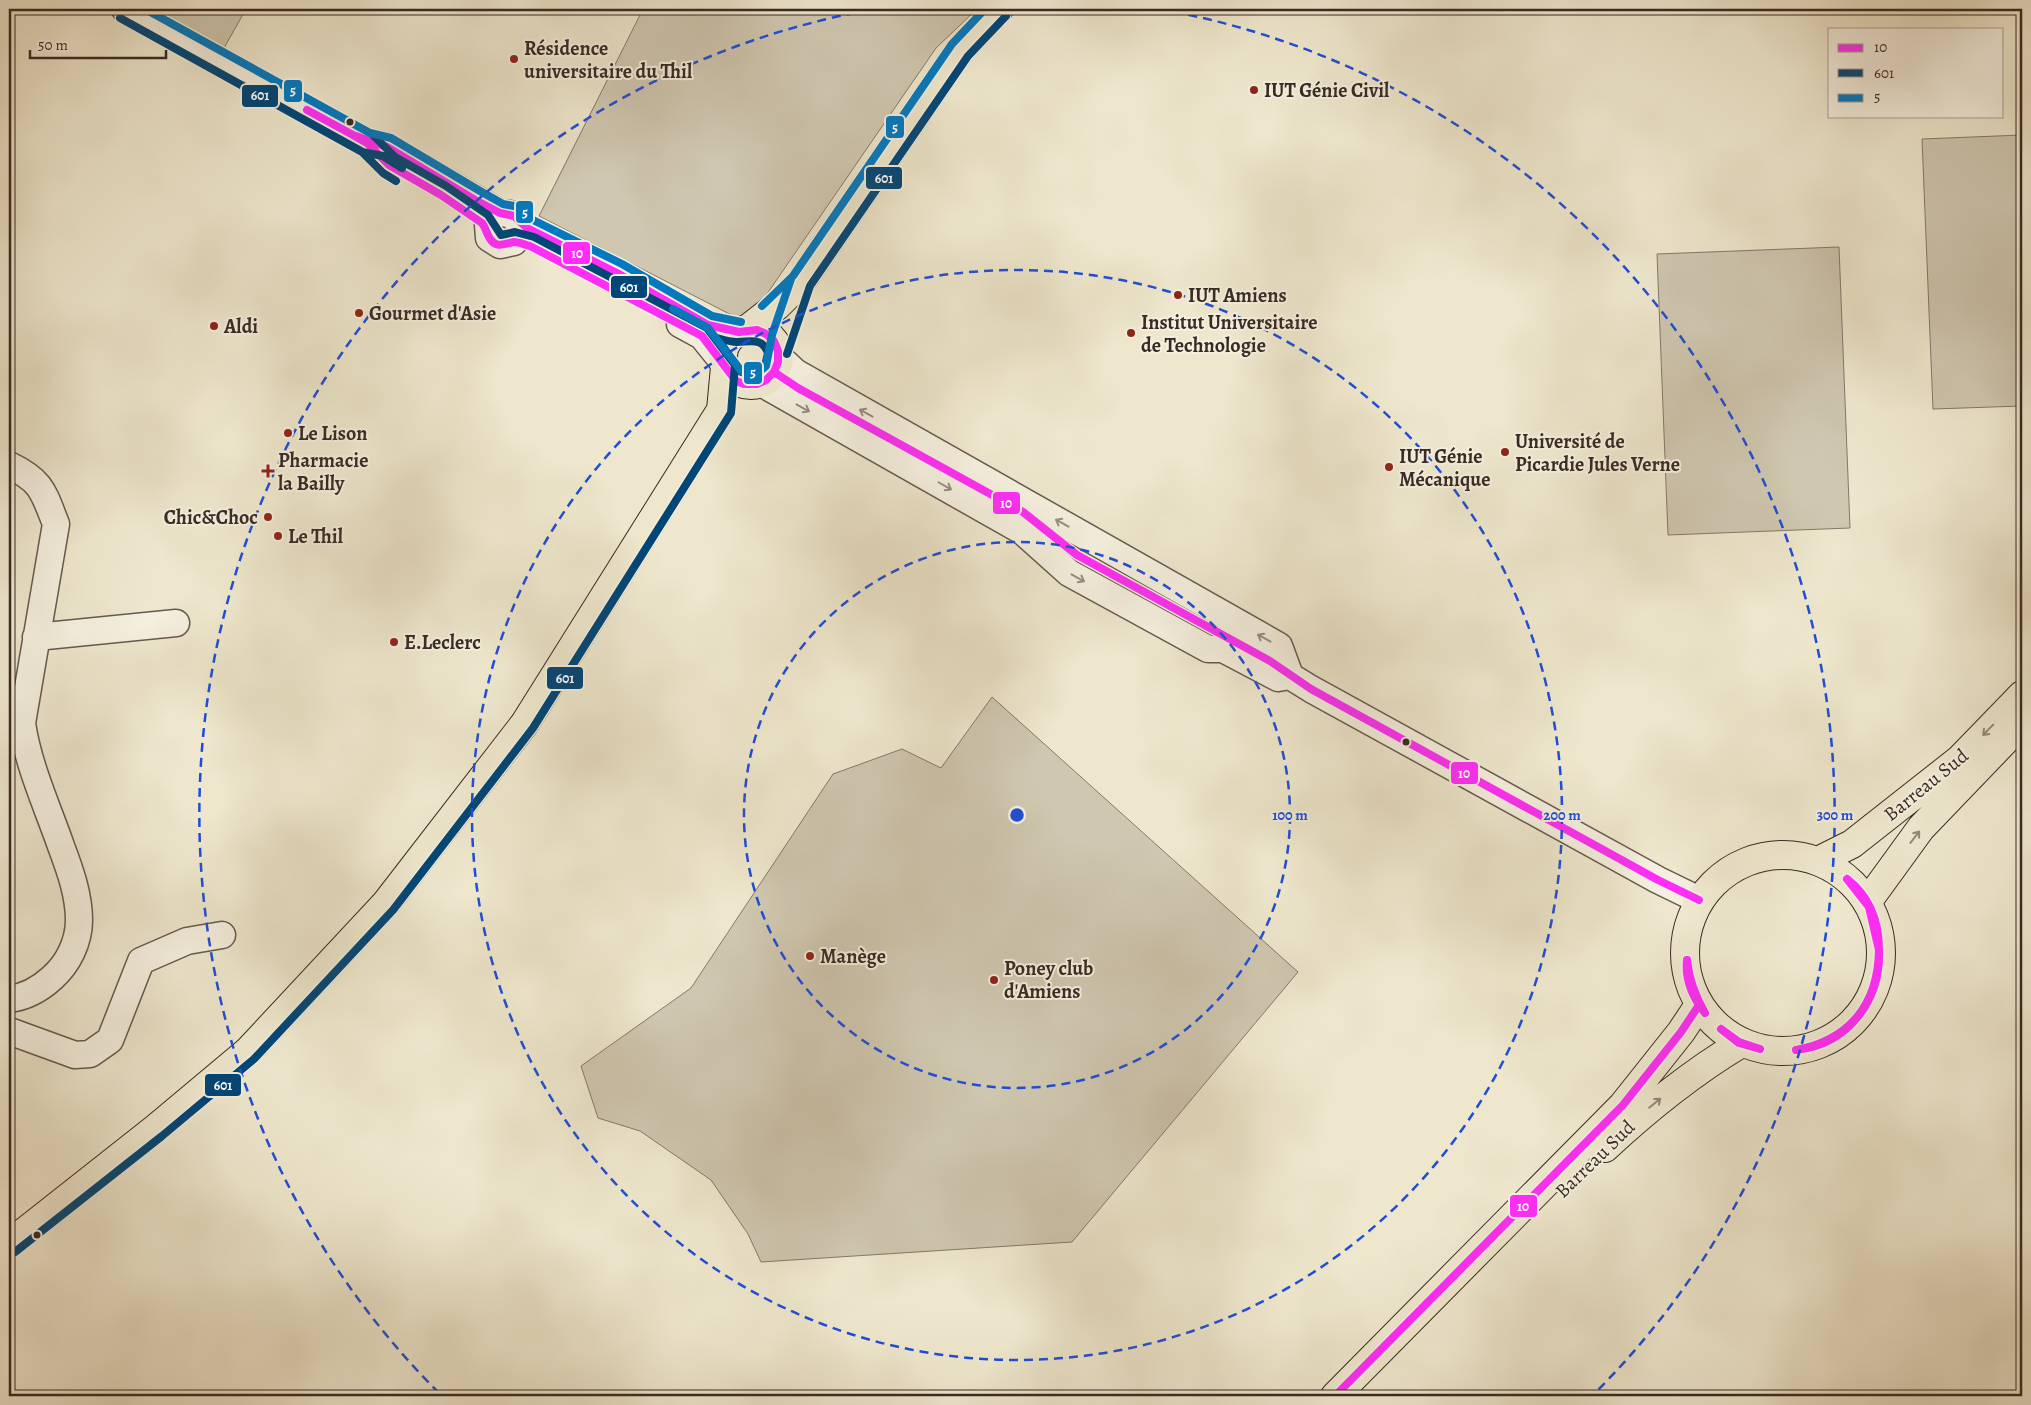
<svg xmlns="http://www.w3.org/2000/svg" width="2031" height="1405" font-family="Alegreya,serif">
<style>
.green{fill:#cfc7b0;stroke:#84786a}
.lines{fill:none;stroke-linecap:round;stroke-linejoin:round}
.minor-casing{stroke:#66594e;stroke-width:29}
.major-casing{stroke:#382a24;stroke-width:30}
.minor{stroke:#f4efde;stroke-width:26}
.major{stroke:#eee7cd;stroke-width:28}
.bus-1-casing{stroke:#f4efde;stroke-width:11}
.bus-2-casing{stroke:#f4efde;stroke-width:11}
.bus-3-casing{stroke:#f4efde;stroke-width:11}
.bus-1{stroke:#fe2ef7;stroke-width:8}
.bus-2{stroke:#004677;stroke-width:8}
.bus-3{stroke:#0379bf;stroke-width:8}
.oneway{stroke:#968c81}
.oneway2{stroke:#938878}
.ring{fill:none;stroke:#1d4ed8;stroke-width:2.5;stroke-dasharray:9 6}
.poi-dot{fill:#8f2418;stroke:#f4efde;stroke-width:2}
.bus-dot{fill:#382a24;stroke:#f4efde;stroke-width:2}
.labels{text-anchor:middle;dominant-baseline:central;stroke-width:4;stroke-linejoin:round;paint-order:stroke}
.poi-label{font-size:20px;font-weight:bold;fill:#382a24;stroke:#f4efde;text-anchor:start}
.street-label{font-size:20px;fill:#382a24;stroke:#f4efde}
.centre{fill:#1d4ed8;stroke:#f4efde;stroke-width:2.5}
.ring-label{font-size:15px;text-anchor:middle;font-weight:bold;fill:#1d4ed8;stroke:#f4efde;stroke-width:4;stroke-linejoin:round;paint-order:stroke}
.line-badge{stroke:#f4efde;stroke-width:2}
.badge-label{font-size:14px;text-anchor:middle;font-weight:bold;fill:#fff}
</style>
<rect width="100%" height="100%" fill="#eee7cd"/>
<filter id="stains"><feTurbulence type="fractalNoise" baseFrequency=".004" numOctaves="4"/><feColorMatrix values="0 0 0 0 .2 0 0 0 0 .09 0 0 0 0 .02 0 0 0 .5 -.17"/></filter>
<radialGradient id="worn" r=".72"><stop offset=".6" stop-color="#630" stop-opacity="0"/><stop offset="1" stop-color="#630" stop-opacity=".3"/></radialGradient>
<!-- green -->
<path class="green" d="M154,9H246L224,48Z
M643,9H977L936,48L747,323L539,216Z
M2022,135V406L1933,409L1922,139Z
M1839,247L1850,528L1668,535L1657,254Z
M992,697L1298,972L1072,1242L761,1262L748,1234L711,1180L640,1131L598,1118L581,1066L691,988L833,774L902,749L941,768Z"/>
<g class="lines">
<!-- minor casing -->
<g class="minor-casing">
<path id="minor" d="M125,9L367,143L387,147L500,213
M517,219L520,234L514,242L500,245L489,238L488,225L492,217L500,213L510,214L527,228L617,273L708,325L739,332
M680,324L702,336L723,362
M778,356L795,372L1279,646L1290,676L1311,689L1658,880L1699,900
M761,383L1022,531L1069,573L1208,649H1223L1278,678L1290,676
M9,465C42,481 43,491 56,524L22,723C28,765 47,806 61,846C70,870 79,895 79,920C79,942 68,964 52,978C40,989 26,997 9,999
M36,637L176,623
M9,1031L75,1055L90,1054L110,1040L141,961L187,941L222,935"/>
</g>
<!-- major casing -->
<g class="major-casing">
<path id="major" d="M723 357a28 28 0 1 1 56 0a28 28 0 1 1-56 0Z
M746,330L777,306L801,282L960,50L999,9
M1685 953a98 98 0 1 1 196 0a98 98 0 1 1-196 0Z
M1818,861L1852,844L1960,759L2022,695
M1868,901L1921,828L2021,724
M1605,1148C1647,1109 1690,1074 1740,1044
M9,1244L156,1128L248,1051L386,903L525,723L721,410L725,367
M1335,1396L1623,1105L1681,1032L1699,1005"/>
</g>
<!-- minor -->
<use href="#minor" class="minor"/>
<!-- major -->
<use href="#major" class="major"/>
<!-- bus-1 casing -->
<g class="bus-1-casing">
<path id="bus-1" d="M307,110L353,135
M307,110L353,135
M353,135L387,147L475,200L500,213L514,216L527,228L617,273L708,325L739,332L757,330L766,334L774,341L778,351V362L774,372L766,380L757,384H744L736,381L702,336L530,246C526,245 519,242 514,242C505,243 496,250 489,237C486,232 486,228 482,223L441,195L389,165L367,143Z
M774,372L798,388L1023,512L1077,555L1270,661L1311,689L1658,880L1699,900
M1847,879C1870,897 1879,922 1879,950
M1847,879L1869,907L1879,950
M1687,960C1689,980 1695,996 1705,1013
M1687,960C1685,979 1693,998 1705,1013
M1721,1029L1739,1042L1760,1049
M1721,1029L1739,1043L1760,1049
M1796,1050C1850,1040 1878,1004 1879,950
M1796,1050C1848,1045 1881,1000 1879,950
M1335,1396L1623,1105L1681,1032L1699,1005"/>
</g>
<!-- bus-2 casing -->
<g class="bus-2-casing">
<path id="bus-2" d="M120,18L362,152L383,156L402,168
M120,18L361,151L383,173L396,181
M717,338C724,340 731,342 737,342C751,342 762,337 768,353L765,366L755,374L741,372Z
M787,354L810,286L968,56L1006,16
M15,1252L162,1136L254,1059L393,910L533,728L731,413L735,365L707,328L534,237L515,232L501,235L488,215L446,186L395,157L374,136"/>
</g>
<!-- bus-3 casing -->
<g class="bus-3-casing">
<path id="bus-3" d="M145,9L370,133L391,138L480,191L503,204L519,207L533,220L622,264L712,316L741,322
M762,306L793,276L952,44L985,9
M673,309L708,328L742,372L758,373L766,366L772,335L791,279"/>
</g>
<!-- bus-1 -->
<use href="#bus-1" class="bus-1"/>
<!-- bus-2 -->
<use href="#bus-2" class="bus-2"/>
<!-- bus-3 -->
<use href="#bus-3" class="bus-3"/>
</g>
<!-- one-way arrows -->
<defs><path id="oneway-shaft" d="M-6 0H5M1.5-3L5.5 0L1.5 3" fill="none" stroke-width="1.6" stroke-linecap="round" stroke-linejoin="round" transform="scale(1.25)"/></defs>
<g class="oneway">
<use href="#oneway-shaft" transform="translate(803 408) rotate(29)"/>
<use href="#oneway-shaft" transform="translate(866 413) rotate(-151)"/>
<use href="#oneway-shaft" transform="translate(945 486) rotate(30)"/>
<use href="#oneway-shaft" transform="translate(1062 523) rotate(-151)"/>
<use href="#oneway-shaft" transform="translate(1078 578) rotate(29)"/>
<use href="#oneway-shaft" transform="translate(1264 638) rotate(-151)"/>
</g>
<g class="oneway2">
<use href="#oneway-shaft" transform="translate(1988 730) rotate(134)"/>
<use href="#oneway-shaft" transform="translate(1915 837) rotate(-52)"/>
<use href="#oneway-shaft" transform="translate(1655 1103) rotate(-39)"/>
</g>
<!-- distance rings -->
<g class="ring">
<circle cx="1017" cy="815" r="273"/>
<circle cx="1017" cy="815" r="545"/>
<path d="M439 1393A818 818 0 0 1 875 9M1159 9A818 818 0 0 1 1595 1393"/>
</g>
<!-- markers -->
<g class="poi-dot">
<circle cx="514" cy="59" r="5"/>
<circle cx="1254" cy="90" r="5"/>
<circle cx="1178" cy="295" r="5"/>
<circle cx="359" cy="313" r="5"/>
<circle cx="214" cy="326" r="5"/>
<circle cx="1131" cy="333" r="5"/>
<circle cx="288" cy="433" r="5"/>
<circle cx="1505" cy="452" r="5"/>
<circle cx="1389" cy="467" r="5"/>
<path d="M265.5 463.5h5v5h5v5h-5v5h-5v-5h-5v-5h5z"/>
<circle cx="268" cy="517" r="5"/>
<circle cx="278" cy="536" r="5"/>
<circle cx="394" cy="642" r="5"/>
<circle cx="810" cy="956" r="5"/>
<circle cx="994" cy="980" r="5"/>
</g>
<g class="bus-dot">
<circle cx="350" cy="122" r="4.5"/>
<circle cx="1406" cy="742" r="4.5"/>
<circle cx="37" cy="1235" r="4.5"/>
</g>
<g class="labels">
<!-- poi labels -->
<g class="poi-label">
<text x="524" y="48">Résidence<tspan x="524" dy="23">universitaire du Thil</tspan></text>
<text x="1264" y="90">IUT Génie Civil</text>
<text x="1188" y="295">IUT Amiens</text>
<text x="369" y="313">Gourmet d'Asie</text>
<text x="1141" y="322">Institut Universitaire<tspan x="1141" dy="23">de Technologie</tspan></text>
<text x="224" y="326">Aldi</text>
<text x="298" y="433">Le Lison</text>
<text x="1515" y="441">Université de<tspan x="1515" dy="23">Picardie Jules Verne</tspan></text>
<text x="1399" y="456">IUT Génie<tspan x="1399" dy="23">Mécanique</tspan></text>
<text x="278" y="460">Pharmacie<tspan x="278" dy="23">la Bailly</tspan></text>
<text x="258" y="517" text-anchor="end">Chic&amp;Choc</text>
<text x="288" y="536">Le Thil</text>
<text x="404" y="642">E.Leclerc</text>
<text x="820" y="956">Manège</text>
<text x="1004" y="968">Poney club<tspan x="1004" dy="23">d'Amiens</tspan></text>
</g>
<!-- street labels -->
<g class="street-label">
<text transform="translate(1926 785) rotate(-39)">Barreau Sud</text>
<text transform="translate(1595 1159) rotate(-44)">Barreau Sud</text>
</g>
</g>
<circle cx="1017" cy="815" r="8" class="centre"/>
<g class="ring-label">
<text x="1290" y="820">100 m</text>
<text x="1562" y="820">200 m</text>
<text x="1835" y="820">300 m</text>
</g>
<g class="line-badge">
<rect x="283" y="79" width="20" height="24" rx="5" fill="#0379bf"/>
<rect x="241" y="84" width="38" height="24" rx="5" fill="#004677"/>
<rect x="885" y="115" width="20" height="24" rx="5" fill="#0379bf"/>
<rect x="865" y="166" width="38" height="24" rx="5" fill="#004677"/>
<rect x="515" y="200" width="19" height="24" rx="5" fill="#0379bf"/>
<rect x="562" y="241" width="29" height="24" rx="5" fill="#fe2ef7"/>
<rect x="610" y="275" width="38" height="24" rx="5" fill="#004677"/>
<rect x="743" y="361" width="20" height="24" rx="5" fill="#0379bf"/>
<rect x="992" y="491" width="29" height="24" rx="5" fill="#fe2ef7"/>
<rect x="546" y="666" width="38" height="24" rx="5" fill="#004677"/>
<rect x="1450" y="761" width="29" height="24" rx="5" fill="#fe2ef7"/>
<rect x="204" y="1073" width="38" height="24" rx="5" fill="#004677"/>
<rect x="1509" y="1194" width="29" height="24" rx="5" fill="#fe2ef7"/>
</g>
<g class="badge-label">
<text x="293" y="95">5</text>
<text x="260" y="100">601</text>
<text x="895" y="132">5</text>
<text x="884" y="183">601</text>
<text x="525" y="217">5</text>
<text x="577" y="258">10</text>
<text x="629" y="292">601</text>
<text x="753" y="377">5</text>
<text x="1006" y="508">10</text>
<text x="565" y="683">601</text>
<text x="1464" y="778">10</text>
<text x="223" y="1090">601</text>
<text x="1523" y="1211">10</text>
</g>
<!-- margin -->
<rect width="2031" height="1405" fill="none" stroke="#eee7cd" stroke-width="30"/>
<rect x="10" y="10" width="2011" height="1385" fill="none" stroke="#382a24" stroke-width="2.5"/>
<rect x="15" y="15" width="2001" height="1375" fill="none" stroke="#382a24"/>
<!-- legend -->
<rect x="1828" y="28" width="175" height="90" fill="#f4efde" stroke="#a9a094"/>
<rect x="1838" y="44" width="25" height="8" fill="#fe2ef7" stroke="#a9a094"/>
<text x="1874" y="52" font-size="15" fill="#382a24">10</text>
<rect x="1838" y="69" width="25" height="8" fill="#004677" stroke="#a9a094"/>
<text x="1874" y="78" font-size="15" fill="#382a24">601</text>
<rect x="1838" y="94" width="25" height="8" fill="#0379bf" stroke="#a9a094"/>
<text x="1874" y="102" font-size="15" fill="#382a24">5</text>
<!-- scale -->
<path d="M30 50v8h136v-8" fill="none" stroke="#382a24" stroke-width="2.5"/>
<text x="38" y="50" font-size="15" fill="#382a24" stroke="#f4efde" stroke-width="4" paint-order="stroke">50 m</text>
<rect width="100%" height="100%" filter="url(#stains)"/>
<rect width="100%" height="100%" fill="url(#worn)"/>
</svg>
